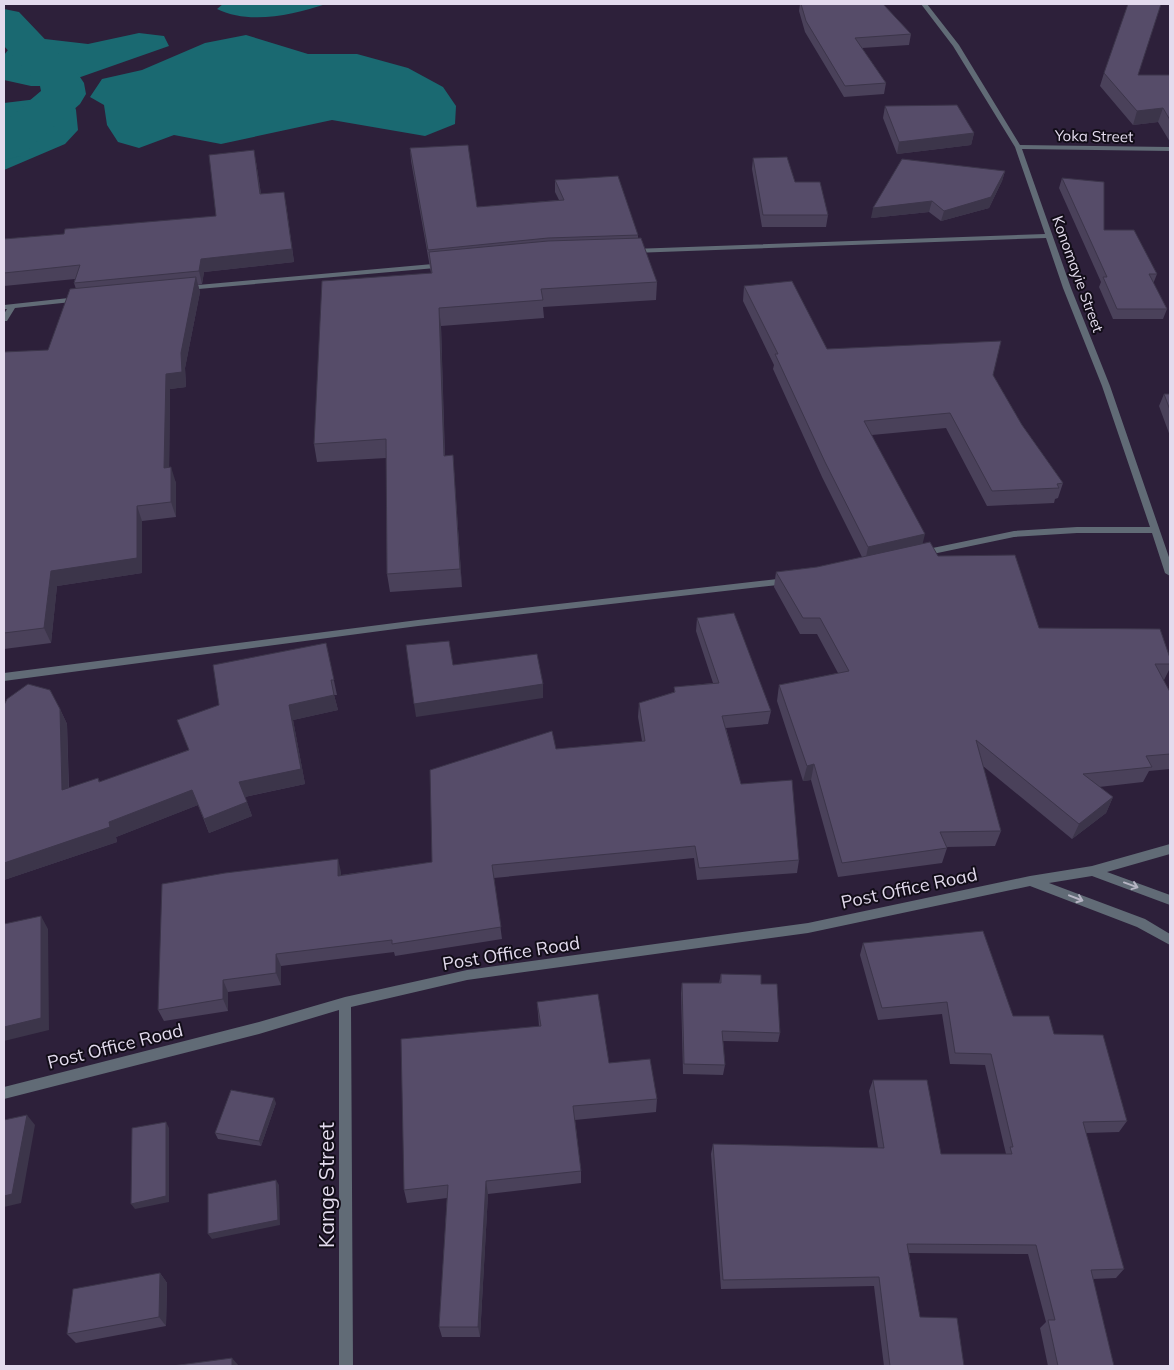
<svg xmlns="http://www.w3.org/2000/svg" width="1174" height="1370" font-family="Mulish,sans-serif">
<style>
.water{fill:#1a6971}
.lines{fill:none;stroke-linecap:round;stroke-linejoin:round}
.river{fill:#1a6971;fill-rule:evenodd}
.street{fill:#616b76;fill-rule:evenodd}
.wall{fill:#4a415a}
.shaded-wall{fill:#3c354a}
.building{fill:#564c69;stroke:#3c354a}
.oneway{stroke:#b6b4c3}
.labels{text-anchor:middle;dominant-baseline:central;stroke-width:4;stroke-linejoin:round;paint-order:stroke}
.far-street-label{font-size:15px;fill:#e3dbed;stroke:#120d18}
.street-label{font-size:18px;fill:#e3dbed;stroke:#120d18}
.near-street-label{font-size:21px;fill:#e3dbed;stroke:#120d18}
</style>
<rect width="100%" height="100%" fill="#2d203a"/>
<!-- water -->
<path class="water" d="M223,4H326C292,15 250,25 217,9Z
M139,33L164,36L169,46L55,86H31L4,80V55L19,36L88,44Z
M246,35L308,54H357L408,68L443,87L456,106L455,124L425,136L332,120L221,144L174,135L139,148L118,142L107,125L104,105L90,97L102,79L142,70L205,43Z
M70,93L76,110L78,130L65,144L4,170V103L54,97Z"/>
<g class="lines">
<!-- river -->
<path class="river" d="M4,9L19,12L78,74L84,83L86,94L80,104L21,156L4,160V122L41,91L40,86L4,46Z"/>
<!-- street -->
<path class="street" d="M921,4H927L959,45L1020,145L1170,147V151L1022,149L1071,288L1110,386L1170,560V576L1165,573L1152,533H1077L1014,537L923,556L918,553L923,550L1014,531L1077,527H1150L1102,386L1063,288L1046,238L633,253L629,251L633,249L1045,234L1015,147L953,46Z
M444,263L448,265L447,267L187,290L183,288L187,286Z
M78,297L82,299L81,301L15,308L7,321H4V314L7,309H4V305Z
M787,578L792,581L787,584L418,626L4,681V673L418,620Z
M1170,844V854L1107,872L1170,895V905L1092,876L1049,883L1145,919L1170,934V945L1137,927L1030,886L808,933L467,980L351,1007L353,1366H339V1010L259,1034L4,1099V1087L259,1022L345,997L467,970L808,923L1030,876L1092,866Z"/>
</g>
<!-- wall -->
<path class="wall" d="M800,4H883L911,34L909,45L862,48L886,83L884,94L844,97L805,32L799,11Z
M1104,73L1138,75H1170V142L1158,122L1133,125L1100,86Z
M885,106L974,133L971,145L897,154L883,118Z
M410,148L477,207L559,200L555,192V180L638,235V238L657,282L656,300L543,307L544,318L441,326L445,456L453,455L462,587L390,592L387,574L386,458L317,462L314,444L431,273L411,161Z
M753,158L795,182L828,215L826,227H762L752,169Z
M256,162L261,194L286,204L294,262L204,272L202,284L198,285L200,292L185,368L186,387L170,389L169,468L176,483V517L142,521V573L57,586L51,643L4,649V352L48,350L76,289L74,283L75,279L4,286V239L64,234L216,216Z
M1005,171L1002,181L989,208L941,221L929,212L871,218Z
M1062,178L1104,230L1157,274L1153,284L1167,309L1163,319H1113L1099,287L1101,282L1059,188Z
M744,286L827,349L993,375L1022,425L1063,483L1058,498L1055,499L1054,503L987,506L946,428L872,435L922,544L938,556L1039,628L1170,658V668L1164,680H1163L1170,692V769L1149,771L1143,782L1099,787L1113,797L1106,813L1072,839L983,766L1001,831L995,846L946,847L947,848L942,863L838,877L811,780L803,781L777,701L779,685L838,673L817,634H800L774,587L776,572L817,567L862,557L822,477L773,369L774,365L743,301Z
M1164,394H1170V436L1159,406Z
M697,618L771,711L768,724L726,728L741,784L799,860L797,873L697,880L694,858L494,878L502,939L395,956L394,952L281,966V985L228,992V1011L164,1021L158,1010L341,872V875L432,862L556,749L642,741L638,717L639,703L674,692V687L713,683L696,631Z
M326,643L337,695H334L338,710L293,720L305,784L245,797L252,816L209,833L198,805L116,837L117,842L4,880V705L60,709L67,724L69,788L98,778L100,782L188,750L219,705Z
M863,943L1013,1016L1054,1034L1127,1121L1119,1132L1086,1133L1124,1269L1116,1278L1093,1279L1114,1366H1048L1040,1328L1046,1322L1028,1254L909,1253L920,1317L964,1366H884L874,1286L721,1289L711,1154L713,1144L878,1148L869,1091L873,1080L941,1154H1006L985,1065L950,1064L942,1014L878,1020L860,955Z
M721,974L761,984L780,1033L778,1042L723,1041L725,1065L723,1075L683,1074L681,993L682,983H719Z
M537,1002L609,1063L657,1099L656,1112L575,1120L581,1171V1183L488,1194L480,1337H442L439,1327L447,1198L407,1203L404,1190L539,1026Z
M276,1103L261,1146L218,1139L215,1133Z
M160,1273L167,1283L166,1326L76,1343L67,1334Z"/>
<!-- shaded-wall -->
<path class="shaded-wall" d="M1163,108L1158,122L1133,125L1137,111Z
M974,133L971,145L897,154L899,142Z
M254,150L256,162L263,207L260,194Z
M1005,171L1002,181L989,208L941,221L944,211Z
M284,192L294,262L204,272L202,284L199,271L201,259Z
M932,201L929,212L871,218L873,208Z
M196,277L200,292L185,368L186,387L170,389L169,484L164,468L166,374Z
M439,308L441,326L445,474L444,456Z
M453,455L454,474L462,587L460,569Z
M171,467L176,483V517L171,502Z
M137,506L142,521V573L57,586L51,643L44,628L51,571Z
M925,534L921,550L865,562L868,547Z
M543,684V698L416,717L414,704Z
M334,695L338,710L293,720L305,784L244,797L239,782L289,705Z
M60,709L67,724L69,805L62,790Z
M814,764L811,780L803,781L807,766Z
M192,790L198,805L116,837L117,842L4,880V863Z
M1113,797L1106,813L1072,839L1079,824Z
M247,802L252,816L209,833L204,819Z
M338,859L341,872V888L338,876Z
M41,916L48,929L49,1030L4,1041V1027Z
M276,954L281,966V985L276,973Z
M223,980L228,992V1011L223,999Z
M274,1098L276,1103L261,1146L259,1141Z
M27,1115L35,1125L21,1203L4,1207V1196Z
M166,1122L169,1128V1202L135,1209L131,1204Z
M276,1180L279,1185L280,1225L212,1239L208,1234Z
M486,1181L488,1194L480,1337L478,1327Z
M160,1273L167,1283L166,1326L159,1317Z
M232,1358L239,1366H232Z"/>
<!-- building -->
<path class="building" d="M801,4H883L911,34L855,38L886,83L845,86L806,21Z
M1128,4H1161L1138,75H1170V120L1163,108L1137,111L1104,73Z
M957,105L974,133L899,142L885,106Z
M468,145L477,207L564,200L555,180L618,176L638,235L548,238L428,250L410,148Z
M254,150L260,194L284,192L292,249L201,259L199,271L74,283L80,265L4,273V239L64,234L65,229L216,216L209,155Z
M787,157L795,182H820L828,215H763L753,158Z
M902,159L1005,171L991,197L944,211L932,201L873,208Z
M1062,178L1104,182V230H1134L1157,274H1149L1167,309H1117L1103,277H1107Z
M641,238L657,282L541,289L543,300L439,308L444,456L453,455L460,569L387,574L386,439L314,444L322,281L432,273L429,252L548,241Z
M196,277L181,353L182,372L166,374L164,468L171,467V502L137,506V558L51,571L44,628L4,633V352L48,350L70,289Z
M792,281L827,349L1001,341L993,375L1022,425L1063,483L1057,484L1059,488L992,491L950,413L864,421L925,534L868,547L825,462L775,354H778L744,286Z
M1164,394H1170V410Z
M930,542L938,556L1015,555L1039,628L1160,629L1170,658V664H1155L1170,692V754L1146,756L1152,767L1083,774L1113,797L1079,824L976,740L1001,831L940,832L947,848L842,863L814,764L807,766L779,685L849,671L820,618H803L776,572L817,567Z
M734,613L771,711L722,716L741,784L792,780L799,860L699,868L695,846L492,865L501,927L392,944V940L276,954V973L223,980V999L158,1010L162,884L225,873L338,859V876L432,862L430,770L552,731L556,749L645,741L639,703L675,692L674,687L719,683L697,618Z
M449,641L453,665L537,654L543,684L414,704L406,645Z
M326,643L334,680H331L334,695L289,705L301,769L239,782L247,802L204,819L192,790L109,822L110,827L4,863V705L7,699L28,684L50,690L60,709L62,790L98,778L99,782L189,750L177,720L219,705L213,665Z
M41,916V1018L4,1027V924Z
M983,931L1013,1016H1049L1054,1034L1103,1035L1127,1121L1083,1122L1124,1269L1091,1270L1114,1366H1058L1048,1320H1055L1036,1245L907,1244L920,1317L957,1318L964,1366H890L879,1277L723,1280L713,1144L884,1148L873,1080H927L941,1154H1012L1010,1147H1013L991,1054L955,1053L947,1002L882,1008L863,943Z
M721,974L761,975V984H777L780,1033L722,1031L725,1065L684,1064L682,983H721Z
M598,994L609,1063L650,1059L657,1099L573,1106L581,1171L486,1181L478,1327H439L448,1185L404,1190L401,1039L541,1026L537,1002Z
M231,1090L274,1098L259,1141L215,1133Z
M27,1115L12,1194L4,1196V1120Z
M166,1122V1196L131,1204L132,1128Z
M276,1180L278,1220L208,1234V1194Z
M160,1273L159,1317L67,1334L73,1289Z
M232,1358V1366H172Z"/>
<!-- one-way arrows -->
<defs><path id="oneway-shaft" d="M-6 0H5M1.5-3L5.5 0L1.5 3" fill="none" stroke-width="1.6" stroke-linecap="round" stroke-linejoin="round" transform="scale(1.25)"/></defs>
<g class="oneway">
<use href="#oneway-shaft" transform="translate(1131 885) rotate(20)"/>
<use href="#oneway-shaft" transform="translate(1076 898) rotate(21)"/>
</g>
<g class="labels">
<!-- far-street labels -->
<g class="far-street-label">
<text transform="translate(1094 136) rotate(1)">Yoka Street</text>
<text transform="translate(1078 274) rotate(70)">Konomayie Street</text>
</g>
<!-- street labels -->
<g class="street-label">
<text transform="translate(909 888) rotate(-12)">Post Office Road</text>
<text transform="translate(511 953) rotate(-9)">Post Office Road</text>
<text transform="translate(115 1046) rotate(-14)">Post Office Road</text>
</g>
<!-- near-street labels -->
<g class="near-street-label">
<text transform="translate(326 1185) rotate(-90)">Kange Street</text>
</g>
</g>
<!-- border -->
<rect width="1174" height="1370" fill="none" stroke="#e3dbed" stroke-width="10"/>
</svg>
